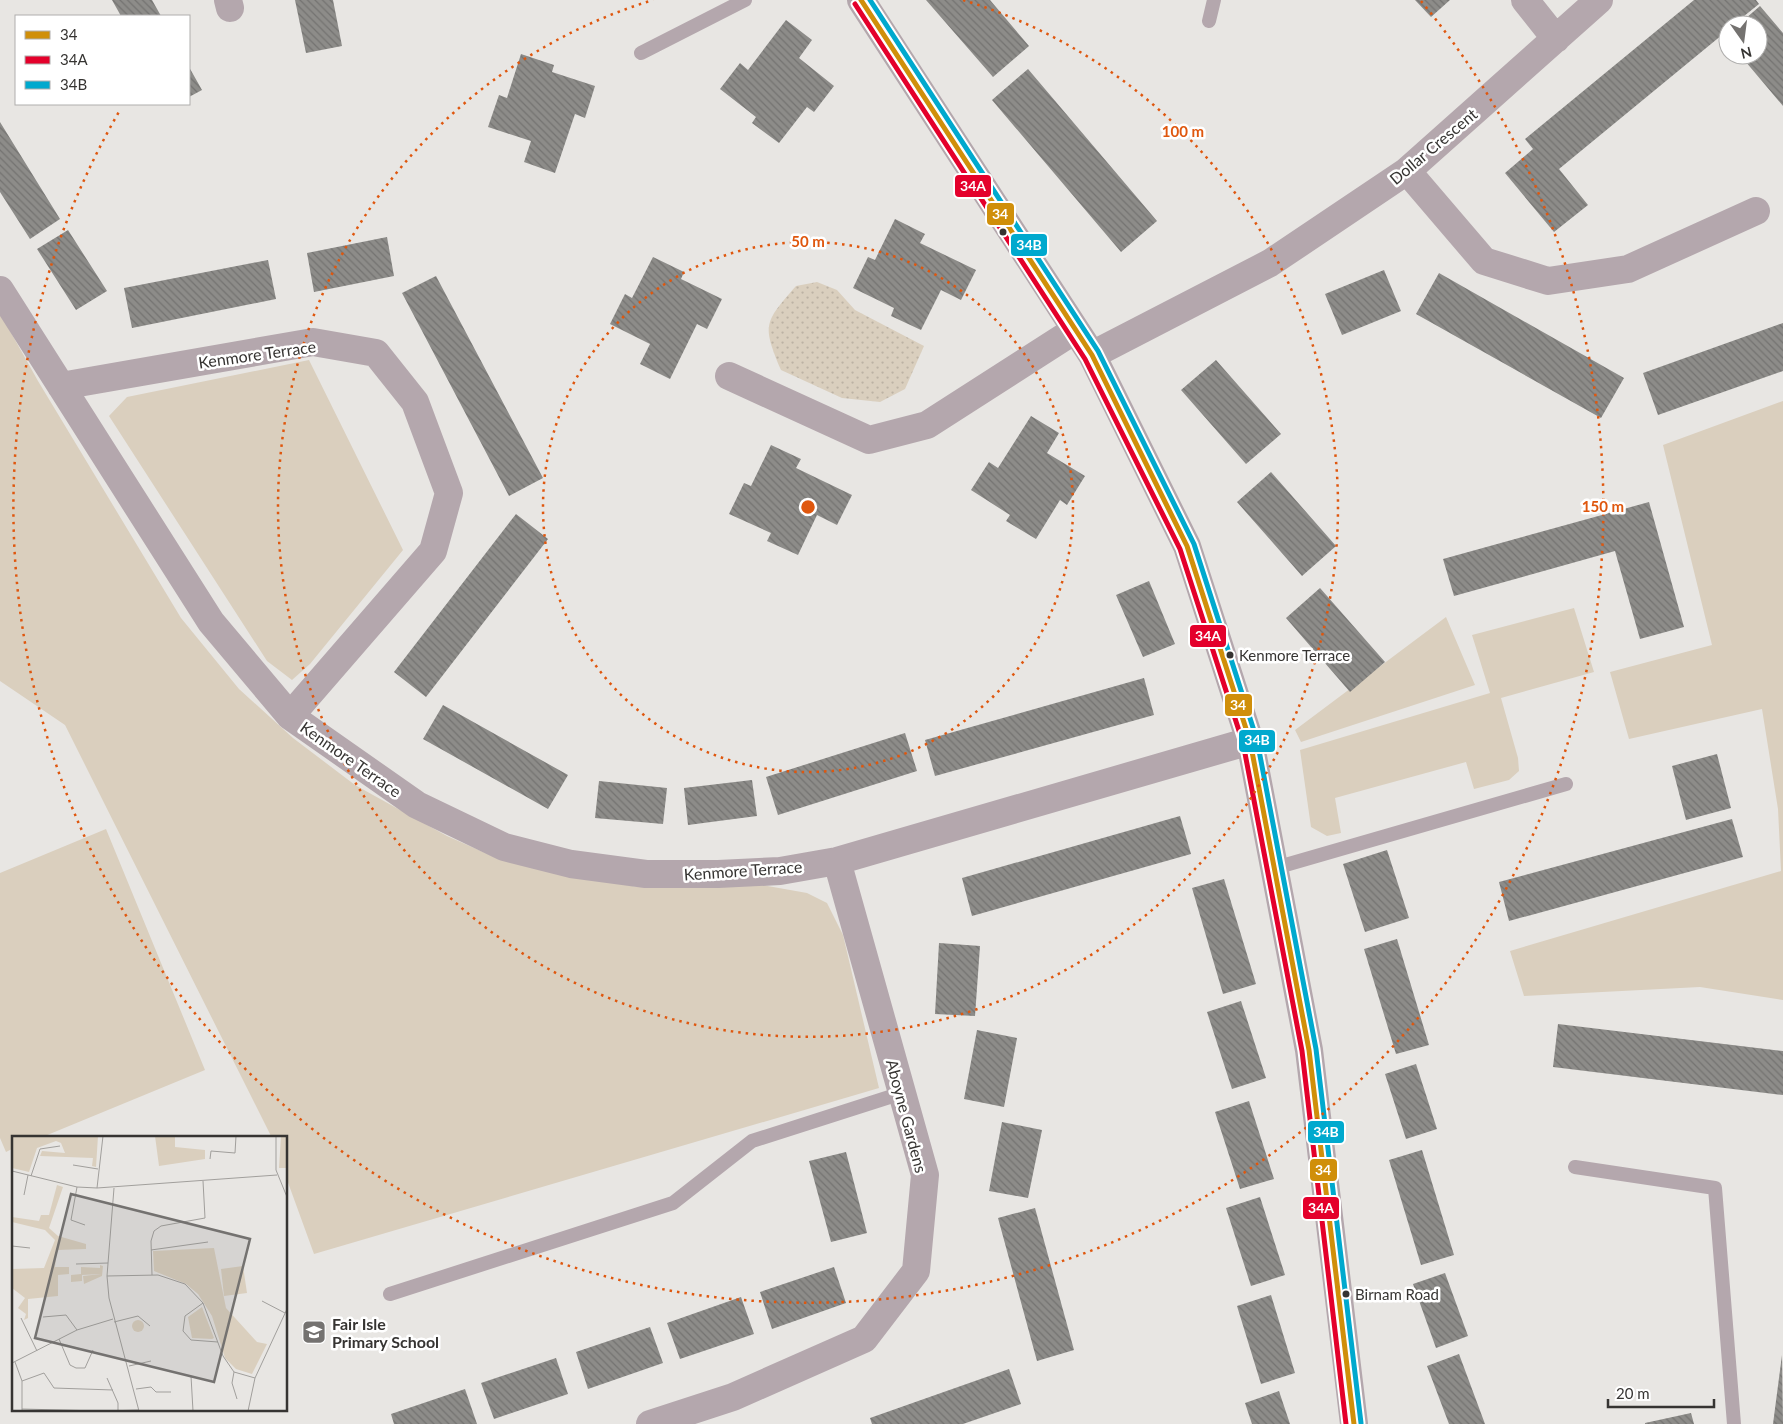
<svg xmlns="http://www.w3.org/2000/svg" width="1783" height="1424" font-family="Lato,sans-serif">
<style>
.green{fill:#dacfbe}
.park{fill:url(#park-dots)}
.building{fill:url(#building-back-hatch)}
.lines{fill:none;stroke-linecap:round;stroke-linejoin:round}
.service{stroke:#b4a7ad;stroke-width:14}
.minor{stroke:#b4a7ad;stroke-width:28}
.bus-1-casing{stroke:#fff;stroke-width:9}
.bus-2-casing{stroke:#fff;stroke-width:9}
.bus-3-casing{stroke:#fff;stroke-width:9}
.bus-1{stroke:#d08f0a;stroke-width:5}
.bus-2{stroke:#e4002b;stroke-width:5}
.bus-3{stroke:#00a9ce;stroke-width:5}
.ring{fill:none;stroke:#df570e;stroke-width:2.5;stroke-dasharray:2.5 5}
.bus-dot{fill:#363432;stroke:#fff;stroke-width:2}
.labels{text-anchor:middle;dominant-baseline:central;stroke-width:5;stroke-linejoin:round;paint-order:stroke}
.bus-label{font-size:15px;fill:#363432;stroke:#fff;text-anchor:start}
.street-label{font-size:16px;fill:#363432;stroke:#fff}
.poi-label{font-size:16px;font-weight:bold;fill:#363432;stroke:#fff;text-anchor:start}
.inset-road{fill:none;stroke:#a19f9c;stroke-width:1}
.view{fill:#747270;fill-opacity:0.15;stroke:#747270;stroke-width:2.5}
.inset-edge{fill:none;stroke:#363432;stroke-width:2.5}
.centre{fill:#df570e;stroke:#fff;stroke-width:2.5}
.ring-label{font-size:15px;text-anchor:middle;font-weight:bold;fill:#df570e;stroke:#fff;stroke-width:5;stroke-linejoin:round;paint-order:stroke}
.line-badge{stroke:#fff;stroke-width:2}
.badge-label{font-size:14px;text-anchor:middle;font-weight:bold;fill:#fff}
</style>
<defs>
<pattern id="park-dots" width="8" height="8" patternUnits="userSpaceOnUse" patternTransform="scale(1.25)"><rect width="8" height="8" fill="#dacfbe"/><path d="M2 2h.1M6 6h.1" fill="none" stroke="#bcb2a4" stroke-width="1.8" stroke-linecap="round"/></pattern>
<pattern id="building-back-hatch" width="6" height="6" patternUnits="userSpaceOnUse" patternTransform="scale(1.25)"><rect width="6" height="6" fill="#8d8c89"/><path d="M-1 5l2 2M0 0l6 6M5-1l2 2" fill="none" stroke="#747371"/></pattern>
</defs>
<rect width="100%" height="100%" fill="#e8e6e3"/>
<!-- green -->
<path class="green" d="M0,313L38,381L181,618L239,689L293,738L355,785L447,836L490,855L637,887L757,884L807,893L827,903L843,935L879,1088L314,1254L286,1177V1138H272L65,725L0,681Z
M309,360L403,550L310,664L292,680L267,661L109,416L127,397Z
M1783,401V1000L1700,987L1524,996L1510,951L1781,871L1778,809L1762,709L1629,739L1610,672L1712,645L1663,445Z
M1574,608L1594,672L1501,698L1518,758L1519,771L1509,780L1474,789L1466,762L1335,798L1341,833L1327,836L1311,827L1300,750L1490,693L1472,635Z
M1446,617L1475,685L1301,742L1295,730Z
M106,829L205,1070L40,1138H14V1148L6,1152L0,1138V873Z"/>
<!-- park -->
<path class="park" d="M817,282L837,290L855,310L924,346L905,389L880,402L842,398L781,370C762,324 764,323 796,286Z"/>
<!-- building -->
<path class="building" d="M112,0H152L161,16H121Z
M295,0H333L342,46L306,53Z
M926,0H990L1029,46L993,77Z
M1415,0H1450L1431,17Z
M1694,0H1756L1759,4L1733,25H1728V30L1559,169L1588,205L1554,232L1505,173L1533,149L1525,139Z
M1760,6L1783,33V106L1740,55H1758V25H1738Z
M786,20L812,40L799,58L834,86L814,112L807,107L779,143L752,123L756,117L720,89L740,63L748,70Z
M521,54L554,65L552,72L595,86L585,118L575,114L555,173L524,162L531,141L488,127L499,95L507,98Z
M189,67L202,90L189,97Z
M1028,69L1157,221L1121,252L992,100Z
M0,122L60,219L30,239L0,192Z
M895,219L925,234L920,243L976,270L961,300L941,290L921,330L891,316L894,308L853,288L868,257L875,260Z
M68,230L107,291L76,310L37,249Z
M387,237L394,276L314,292L307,253Z
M653,257L684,272L681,279L722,299L707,329L697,324L670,379L640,364L650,344L610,324L625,294L632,298Z
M268,260L276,299L132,328L124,288Z
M1384,270L1401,311L1342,335L1325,294Z
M1439,273L1624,378L1601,418L1416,314Z
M436,276L543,478L509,496L402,293Z
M1783,323V371L1658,415L1643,373Z
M1216,360L1281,434L1246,464L1181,390Z
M1031,416L1059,433L1047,453L1085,476L1067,505L1060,500L1036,539L1006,521L1010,515L971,490L989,462L998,468Z
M771,445L801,459L796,468L852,495L837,525L817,515L798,555L767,541L771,533L729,514L744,483L751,486Z
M1271,472L1336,546L1302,576L1237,502Z
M1649,502L1684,627L1640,639L1615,551L1454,596L1443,559Z
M516,514L548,539L426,697L394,672Z
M1149,581L1175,644L1143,657L1116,595Z
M1320,588L1385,662L1350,692L1286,618Z
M1144,678L1154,715L935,776L925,740Z
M443,705L568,775L548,809L423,739Z
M905,733L917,771L778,815L766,777Z
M1717,754L1731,808L1686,820L1672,766Z
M752,780L757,816L688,825L684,788Z
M599,781L667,788L663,824L595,818Z
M1180,816L1191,854L972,916L962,878Z
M1732,819L1743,857L1509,921L1499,882Z
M1387,850L1409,918L1365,932L1343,864Z
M1224,879L1256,984L1223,994L1192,888Z
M1397,939L1429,1045L1396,1054L1364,949Z
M939,943L980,946L975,1016L935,1014Z
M1241,1001L1266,1078L1232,1089L1207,1012Z
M1558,1024L1783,1051V1095L1553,1067Z
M977,1030L1017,1038L1004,1107L964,1099Z
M1416,1064L1437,1129L1406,1139L1385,1074Z
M1249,1101L1274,1179L1240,1189L1215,1112Z
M1002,1122L1042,1130L1028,1198L989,1191Z
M1422,1150L1454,1255L1421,1265L1389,1160Z
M846,1152L867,1233L831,1242L809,1161Z
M1260,1197L1285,1275L1251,1286L1226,1208Z
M1035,1208L1074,1350L1037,1361L998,1218Z
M834,1267L846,1303L772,1329L760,1292Z
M1445,1273L1468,1336L1436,1348L1413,1284Z
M1271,1295L1295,1373L1261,1384L1237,1306Z
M741,1297L754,1334L680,1359L667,1323Z
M650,1327L663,1363L588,1389L576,1352Z
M1459,1354L1485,1424H1449L1427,1366Z
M1782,1355L1783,1424H1773Z
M556,1358L568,1394L494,1419L481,1383Z
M1009,1369L1021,1404L963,1424H872L870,1418Z
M465,1389L477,1424H394L391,1414Z
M1279,1391L1290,1424H1252L1245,1403Z
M1691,1413L1694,1424H1645V1423Z"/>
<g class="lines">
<!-- service -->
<path class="service" d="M1209,21L1214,0
M641,53L745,0
M1275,868L1566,784
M1575,1167L1715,1188L1734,1424
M390,1294L673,1203L752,1141L902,1093"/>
<!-- minor -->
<path class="minor" d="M228,0L230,8
M861,0L1092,355L1187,546L1250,741L1309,1050L1354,1424
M1525,0L1556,39
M1407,171L1484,261L1548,281L1628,269L1756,211
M0,290L211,622L290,716L417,805L504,847L571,864L646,874H718L780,871L837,861L1250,741
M1092,355L1270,263L1407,171L1599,0
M729,376L869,440L927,425L1075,330
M61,386L313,342L376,353L415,402L449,493L433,551L290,716
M650,1424L733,1397L864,1339L916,1271L925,1175L837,861"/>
<!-- bus-1 casing -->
<g class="bus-1-casing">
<path id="bus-1" d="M861,0L1092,355L1187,546L1250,741L1309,1050L1354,1424"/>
</g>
<!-- bus-2 casing -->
<g class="bus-2-casing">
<path id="bus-2" d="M855,4L1085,359L1180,549L1243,743L1302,1051L1346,1424"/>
</g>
<!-- bus-3 casing -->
<g class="bus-3-casing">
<path id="bus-3" d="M870,0L1098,351L1194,544L1257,740L1316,1049L1361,1423"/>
</g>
<!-- bus-1 -->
<use href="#bus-1" class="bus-1"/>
<!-- bus-2 -->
<use href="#bus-2" class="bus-2"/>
<!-- bus-3 -->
<use href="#bus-3" class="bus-3"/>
</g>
<!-- distance rings -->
<g class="ring">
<circle cx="808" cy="507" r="265"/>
<path d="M963 0A530 530 0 1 1 653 0"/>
<path d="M1421 1A795 795 0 1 1 120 110"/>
</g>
<!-- icons -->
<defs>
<g id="school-square" transform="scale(1.25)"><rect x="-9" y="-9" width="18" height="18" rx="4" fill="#747270" stroke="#fff"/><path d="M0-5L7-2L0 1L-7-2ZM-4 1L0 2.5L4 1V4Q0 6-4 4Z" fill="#fff"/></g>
</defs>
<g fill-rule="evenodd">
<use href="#school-square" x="314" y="1332"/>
</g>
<!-- markers -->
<g class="bus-dot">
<circle cx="1003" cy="232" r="4.5"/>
<circle cx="1230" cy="655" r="4.5"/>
<circle cx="1346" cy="1294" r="4.5"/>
</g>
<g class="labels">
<!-- bus labels -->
<g class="bus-label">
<text x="1239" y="655">Kenmore Terrace</text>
<text x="1355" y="1294">Birnam Road</text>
</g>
<!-- street labels -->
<g class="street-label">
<text transform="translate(1433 146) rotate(-40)">Dollar Crescent</text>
<text transform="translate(257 354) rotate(-8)">Kenmore Terrace</text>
<text transform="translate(351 759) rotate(35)">Kenmore Terrace</text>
<text transform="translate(743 870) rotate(-4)">Kenmore Terrace</text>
<text transform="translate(907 1116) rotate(75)">Aboyne Gardens</text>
</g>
<!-- poi labels -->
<g class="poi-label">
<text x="332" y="1323">Fair Isle<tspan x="332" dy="18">Primary School</tspan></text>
</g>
</g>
<!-- overview -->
<g transform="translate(12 1136)">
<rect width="275" height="275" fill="#e8e6e3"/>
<path d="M0,0H86L84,31L80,30L81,22L28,20L30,15L53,17L49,7L44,5L25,12L17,36L0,32ZM143,0H163V11L193,14V23L147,30ZM269,0H275V32H267ZM45,49L51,51L37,92L46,100L74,108V113L45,114L43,131H57V138L46,139V160L16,163V182L12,184L14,178L6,172L13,162L0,152V133L32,132L43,104L33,94L0,86V81L27,85L29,79H37ZM202,112L214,172L245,206L255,208L240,238L224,233L213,222L200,180L186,158L174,148L142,135L141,115ZM88,129L91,130L90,140L72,148L71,140L89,138L70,139V145L59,146V139L69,138V131L88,132ZM231,130L235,157L212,160L209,133ZM190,171L202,202L200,203L180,202L176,181Z" fill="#dacfbe"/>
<path d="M120 190a6 6 0 1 1 12 0a6 6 0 1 1-12 0Z" fill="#dacfbe"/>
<path class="inset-road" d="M264,0V34L275,61M198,23L199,15L223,17L224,0M61,29L86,33M0,35L65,51L85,52L265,39M19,40L28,13L48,10M65,51L59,84L73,89M85,52L91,0M102,52L95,140L97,162L127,275M12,59L16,39M275,79V98M0,110L18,112M139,114L196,106M64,128L96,127M140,139L139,105L142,95L149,90L193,82L191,45M95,140L146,139L173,148L191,167L211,220L222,236L243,242M250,165L273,177M191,167L173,180L171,195L179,204L206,206M31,181L54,179L65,194M9,182L25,215M102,186L126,180L138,190M47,203L58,229L64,232H73L81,214M3,226L10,245V275M0,227L65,194L101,183M117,230L139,225M222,236L220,247L225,263M179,240L181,275M95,242L106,267V274M10,245L32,237L42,252L101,254M124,253L139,251L144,256H159M10,273L88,275M94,275L127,274M236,275L243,242L275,173"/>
<path class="view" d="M59,58L238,103L202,246L23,202Z"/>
<rect width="275" height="275" class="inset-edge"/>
</g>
<circle cx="808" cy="507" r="8" class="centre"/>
<g class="ring-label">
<text x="1183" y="137">100 m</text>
<text x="808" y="247">50 m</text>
<text x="1603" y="512">150 m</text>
</g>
<g class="line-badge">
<rect x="954" y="174" width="38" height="24" rx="5" fill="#e4002b"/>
<rect x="986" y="202" width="29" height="24" rx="5" fill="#d08f0a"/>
<rect x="1010" y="233" width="38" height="24" rx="5" fill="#00a9ce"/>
<rect x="1189" y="624" width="38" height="24" rx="5" fill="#e4002b"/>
<rect x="1224" y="693" width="29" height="24" rx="5" fill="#d08f0a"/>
<rect x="1238" y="729" width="38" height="24" rx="5" fill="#00a9ce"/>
<rect x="1307" y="1120" width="38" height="24" rx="5" fill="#00a9ce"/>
<rect x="1309" y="1158" width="29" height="24" rx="5" fill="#d08f0a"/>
<rect x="1302" y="1196" width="38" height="24" rx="5" fill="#e4002b"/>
</g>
<g class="badge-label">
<text x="973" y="191">34A</text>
<text x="1000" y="219">34</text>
<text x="1029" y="250">34B</text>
<text x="1208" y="641">34A</text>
<text x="1238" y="710">34</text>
<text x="1257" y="745">34B</text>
<text x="1326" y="1137">34B</text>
<text x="1323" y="1175">34</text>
<text x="1321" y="1213">34A</text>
</g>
<!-- legend -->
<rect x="15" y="15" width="175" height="90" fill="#ffffff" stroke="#afaead"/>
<rect x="25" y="31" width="25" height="8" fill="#d08f0a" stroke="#afaead"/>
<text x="60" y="40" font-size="15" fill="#363432">34</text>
<rect x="25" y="56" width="25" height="8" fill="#e4002b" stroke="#afaead"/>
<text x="60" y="65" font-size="15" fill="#363432">34A</text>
<rect x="25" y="81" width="25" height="8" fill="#00a9ce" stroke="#afaead"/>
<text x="60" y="90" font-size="15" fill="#363432">34B</text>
<!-- north arrow -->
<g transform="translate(1743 40) rotate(166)"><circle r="24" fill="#ffffff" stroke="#afaead"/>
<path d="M0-4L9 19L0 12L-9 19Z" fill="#747270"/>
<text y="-8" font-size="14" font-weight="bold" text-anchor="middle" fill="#363432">N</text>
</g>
<!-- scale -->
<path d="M1608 1399v8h106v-8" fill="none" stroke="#363432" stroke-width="2.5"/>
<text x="1616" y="1399" font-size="15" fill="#363432" stroke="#ffffff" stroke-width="4" paint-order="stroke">20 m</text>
</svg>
